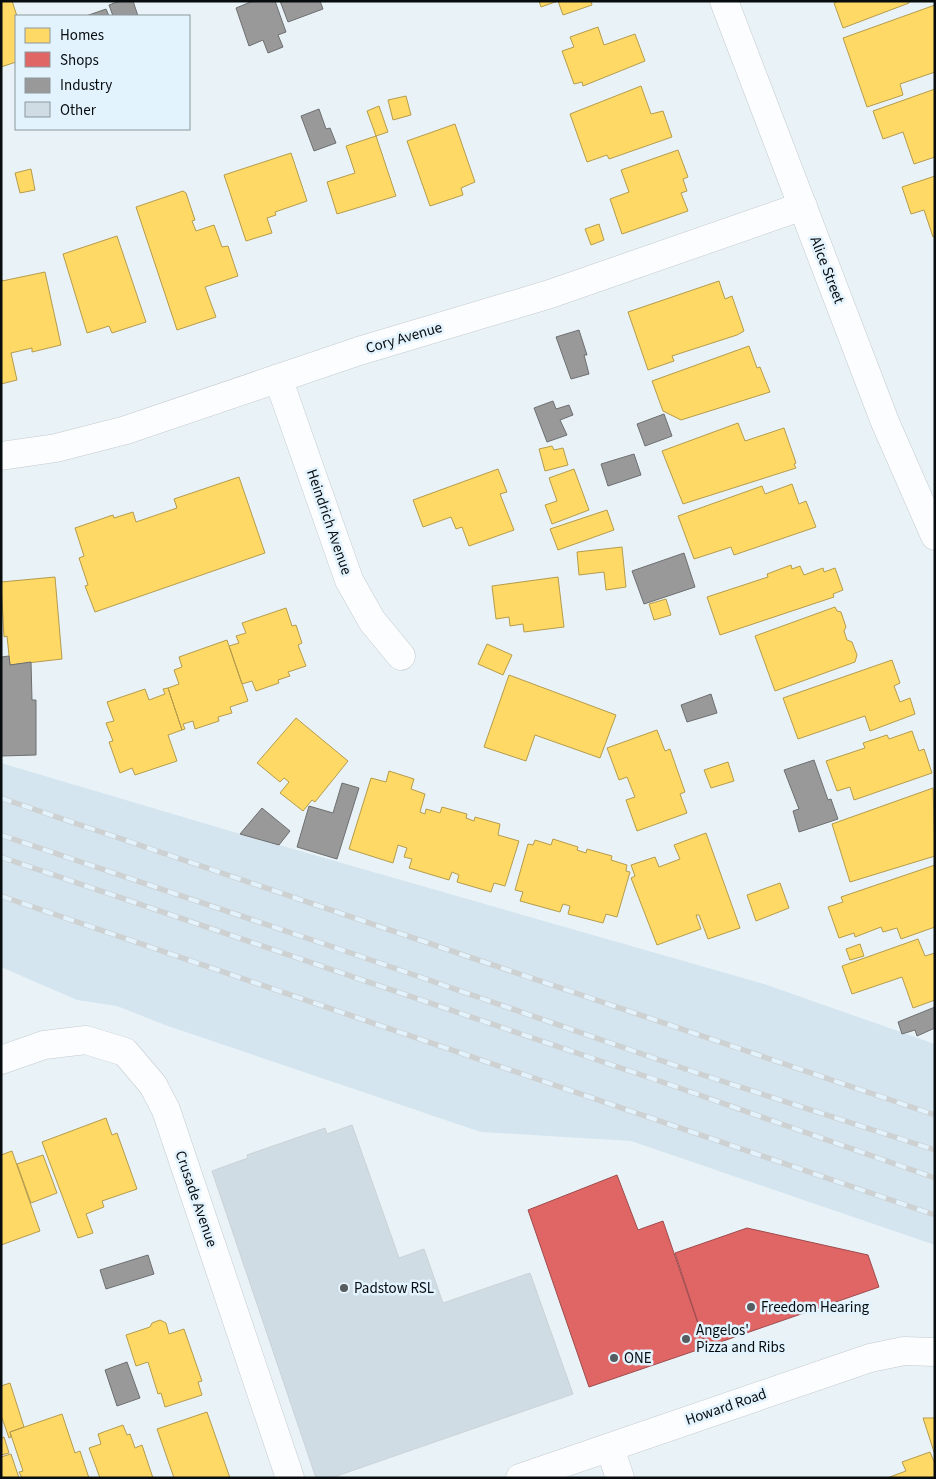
<svg xmlns="http://www.w3.org/2000/svg" width="936" height="1479" font-family="'Source Sans 3',sans-serif">
<style>
.built{fill:#d4e5ef}
.homes{fill:#ffd966;stroke:#b59c4c}
.shops{fill:#e06666;stroke:#9f4b4c}
.industry{fill:#999;stroke:#6d6f70}
.building{fill:#cfdce4;stroke:#cbd2d6}
.lines{fill:none;stroke-linecap:round;stroke-linejoin:round}
.minor-casing{stroke:#c4cbcf;stroke-width:29}
.minor{stroke:#fcfdfe;stroke-width:28}
.rail-casing{stroke:#ced1d2;stroke-width:5.5}
.rail{stroke:#e3f3fd;stroke-width:4;stroke-dasharray:11;stroke-linecap:butt}
.poi-dot{fill:#565c60;stroke:#e3f3fd;stroke-width:2}
.labels{text-anchor:middle;dominant-baseline:central;stroke-width:5;stroke-linejoin:round;paint-order:stroke}
.street-label{font-size:15px;fill:#070c0f;stroke:#e3f3fd}
.poi-label{font-size:15px;fill:#070c0f;stroke:#e3f3fd;text-anchor:start}
</style>
<rect width="100%" height="100%" fill="#e9f2f7"/>
<!-- built -->
<path class="built" d="M1,763L237,833L764,984L935,1044V1245L631,1141L481,1132L165,1025L117,1006L77,1000L1,967Z"/>
<!-- homes -->
<path class="homes" d="M1,1H12L17,16L16,62L1,67Z
M539,1H591L592,5L563,15L558,1L541,7Z
M839,1H909V3L843,28L834,3Z
M935,5V72L900,84L903,95L867,107L843,38Z
M598,27L604,45L635,34L645,61L583,86L582,82L574,84L562,51L574,47L570,37Z
M641,86L651,114L663,111L672,137L609,159L607,155L587,162L570,114Z
M935,89V157L914,164L903,132L883,139L873,111Z
M406,96L411,115L393,120L388,100Z
M379,106L388,132L376,136L367,111Z
M455,124L475,182L461,188L463,195L430,206L407,141Z
M376,136L396,196L337,214L327,182L355,173L346,146Z
M678,150L688,177L683,179L687,191L681,193L688,211L622,234L610,199L629,192L621,170Z
M291,153L307,201L275,212L276,215L267,218L272,233L246,241L224,175Z
M31,169L35,190L20,193L15,173Z
M935,176V236L933,237L924,210L911,214L902,187Z
M183,191L186,193L195,220L192,221L196,231L214,225L222,247L228,246L238,276L205,287L216,317L177,330L136,207Z
M599,224L604,240L591,245L585,229Z
M117,236L146,322L112,333L109,326L87,333L63,254Z
M45,272L61,345L32,352V348L11,353L17,380L1,384V276L2,281Z
M719,281L725,299L732,296L744,331L737,335L672,356L674,361L648,370L628,312Z
M749,346L757,368L760,367L770,392L681,420L663,411L652,381Z
M738,423L745,441L784,428L796,463L794,464L796,468L683,504L662,451Z
M552,446L554,450L563,448L568,465L545,471L539,449Z
M498,469L507,492L500,494L514,530L469,546L462,527L456,529L451,517L423,527L413,500Z
M574,469L589,510L552,524L545,505L557,501L549,478Z
M239,477L265,553L95,612L85,586L88,585L79,558L84,556L75,528L113,515L114,518L133,512L136,522L177,508L174,499Z
M792,484L799,504L806,501L816,527L734,555L731,547L694,559L678,516L762,486L765,494Z
M607,510L614,530L558,550L550,529Z
M622,547L626,587L606,590L604,572L579,575L577,552Z
M791,565L792,569L800,566L804,575L823,568L824,572L835,568L843,590L833,594L834,597L720,635L707,597L768,577L767,574Z
M55,577L62,659L10,665L7,636L4,637L1,582Z
M558,577L564,627L524,632L523,624L510,626L509,617L496,619L492,586Z
M666,599L671,615L654,620L649,604Z
M835,607L837,611L841,612L846,627L844,631L847,640L852,642L857,655L855,662L775,691L755,636Z
M286,608L292,626L296,625L302,643L298,645L306,666L288,672L290,676L278,680L279,683L256,691L252,681L242,684L229,646L239,643L236,636L246,633L242,623Z
M227,640L248,701L230,707L232,713L218,717L219,721L195,729L193,721L183,724L185,729L182,730L168,688L179,684L174,670L182,667L179,657Z
M487,644L512,655L503,675L478,664Z
M892,660L900,683L894,686L900,702L910,698L915,714L870,731L865,716L798,739L783,698Z
M509,675L616,715L600,758L535,735L526,761L484,747Z
M168,688L182,730L168,735L177,761L135,775L132,768L120,773L109,742L113,741L106,723L114,721L107,702L145,689L149,700L165,694L163,689Z
M296,718L348,761L315,802L312,800L303,811L280,793L289,782L284,778L280,782L257,763Z
M657,730L665,751L670,749L685,792L680,794L687,813L637,831L626,800L635,797L627,777L619,780L607,748Z
M912,731L919,751L924,749L932,773L854,800L850,787L837,791L826,761L865,748L863,743L887,735L889,739Z
M728,762L734,781L711,788L704,770Z
M389,771L414,779L411,789L425,794L420,812L425,814L426,809L440,813L442,807L467,814L466,818L474,821L475,817L500,824L498,835L519,841L505,886L494,883L491,892L457,882L459,875L452,872L449,880L409,868L412,859L404,857L407,848L398,845L393,863L349,849L371,778L386,782Z
M933,788L935,856L850,882L832,824Z
M706,833L740,928L708,939L699,915H696L701,929L657,945L631,878L635,876L631,865L655,857L659,867L680,859L674,845Z
M553,839L578,847L577,850L586,853L587,849L612,856L611,860L627,865L626,871L630,872L617,917L606,914L603,923L568,914L570,906L563,904L560,912L520,901L523,892L515,890L528,844L533,845L535,840L551,845Z
M935,865V927L901,939L897,928L883,932L881,927L855,937L854,933L839,938L828,907L843,902L841,897Z
M780,883L789,908L756,921L747,895Z
M918,939L925,956L935,953V1000L913,1008L902,977L852,994L842,966Z
M860,944L864,956L850,960L846,949Z
M106,1118L112,1135L117,1133L137,1189L102,1201L104,1207L86,1214L93,1233L78,1238L42,1142Z
M12,1151L40,1231L1,1245V1155Z
M43,1155L57,1193L31,1203L17,1164Z
M160,1320L166,1323L169,1334L184,1329L202,1381L198,1382L202,1395L165,1407L161,1393L158,1394L148,1362L136,1366L126,1335L150,1327L152,1323Z
M10,1383L24,1427L10,1432L11,1437L9,1438L1,1415V1386Z
M207,1412L230,1478H174L157,1429Z
M62,1414L75,1453L80,1451L89,1478H22L19,1472L23,1471L10,1432Z
M923,1418H935V1455Z
M123,1425L127,1435L130,1434L135,1448L142,1445L153,1478H100L89,1448L101,1444L98,1434Z
M4,1437L9,1453L1,1455V1438Z
M930,1452L935,1464V1478H887L906,1471L902,1462Z
M11,1454L19,1478H1V1457Z"/>
<!-- shops -->
<path class="shops" d="M617,1175L638,1230L663,1221L706,1347L589,1387L528,1210Z
M747,1228L868,1255L879,1287L706,1347L675,1253Z"/>
<!-- industry -->
<path class="industry" d="M120,1H133L138,16H113L109,5Z
M253,1H275L286,32L278,35L283,47L268,53L263,40L249,46L236,8Z
M280,1H320L323,9L288,22Z
M106,9L109,16H86Z
M319,109L326,129L330,128L336,143L314,151L301,116Z
M579,330L587,355H584L589,374L571,379L556,337Z
M553,401L556,409L569,405L573,415L560,420L567,435L547,442L534,408Z
M664,414L672,436L645,446L637,424Z
M634,454L641,475L608,486L601,464Z
M684,553L695,587L644,604L632,571Z
M9,656L10,665L31,662L32,700H36V755L1,756V657Z
M711,694L717,713L687,722L681,705Z
M814,760L828,800L831,799L838,819L799,832L793,811L799,809L784,770Z
M342,783L359,788L337,859L297,847L309,806L333,813Z
M262,808L290,831L279,845L240,834Z
M935,1007V1028L917,1036L915,1030L902,1034L898,1022Z
M148,1255L154,1274L106,1289L100,1270Z
M127,1362L140,1398L117,1406L105,1370Z"/>
<!-- building -->
<path class="building" d="M352,1125L399,1258L424,1249L443,1303L530,1273L573,1394L331,1478H316L212,1171L248,1158L247,1155L325,1128L327,1134Z"/>
<g class="lines">
<!-- minor casing -->
<g class="minor-casing">
<path id="minor" d="M724,1L885,422L935,536
M278,378L349,580L372,621L401,656
M1,456L56,448L126,430L359,351L550,294L803,206
M1,1060L44,1045L86,1040L125,1052L153,1085L166,1110L290,1478
M610,1448L620,1478
M520,1478L870,1358L904,1351L935,1352"/>
</g>
<!-- minor -->
<use href="#minor" class="minor"/>
<!-- rail casing -->
<g class="rail-casing">
<path id="rail" d="M1,798L935,1115
M1,835L342,950L700,1074L935,1150
M1,857L671,1085L935,1178
M1,896L935,1215"/>
</g>
<!-- rail -->
<use href="#rail" class="rail"/>
</g>
<!-- markers -->
<g class="poi-dot">
<circle cx="344" cy="1288" r="5"/>
<circle cx="751" cy="1307" r="5"/>
<circle cx="686" cy="1339" r="5"/>
<circle cx="614" cy="1358" r="5"/>
</g>
<g class="labels">
<!-- street labels -->
<g class="street-label">
<text transform="translate(827 270) rotate(69)">Alice Street</text>
<text transform="translate(404 338) rotate(-16)">Cory Avenue</text>
<text transform="translate(329 522) rotate(71)">Heindrich Avenue</text>
<text transform="translate(196 1199) rotate(71)">Crusade Avenue</text>
<text transform="translate(726 1407) rotate(-19)">Howard Road</text>
</g>
<!-- poi labels -->
<g class="poi-label">
<text x="354" y="1288">Padstow RSL</text>
<text x="761" y="1307">Freedom Hearing</text>
<text x="696" y="1330">Angelos'<tspan x="696" dy="17">Pizza and Ribs</tspan></text>
<text x="624" y="1358">ONE</text>
</g>
</g>
<!-- border -->
<rect width="936" height="1479" fill="none" stroke="#070c0f" stroke-width="5"/>
<!-- legend -->
<rect x="15" y="15" width="175" height="115" fill="#e3f3fd" stroke="#8b979e"/>
<rect x="25" y="28" width="25" height="15" fill="#ffd966" stroke="#8b979e"/>
<text x="60" y="40" font-size="15" fill="#070c0f">Homes</text>
<rect x="25" y="52" width="25" height="15" fill="#e06666" stroke="#8b979e"/>
<text x="60" y="65" font-size="15" fill="#070c0f">Shops</text>
<rect x="25" y="78" width="25" height="15" fill="#999999" stroke="#8b979e"/>
<text x="60" y="90" font-size="15" fill="#070c0f">Industry</text>
<rect x="25" y="102" width="25" height="15" fill="#cfdce4" stroke="#8b979e"/>
<text x="60" y="115" font-size="15" fill="#070c0f">Other</text>
</svg>
